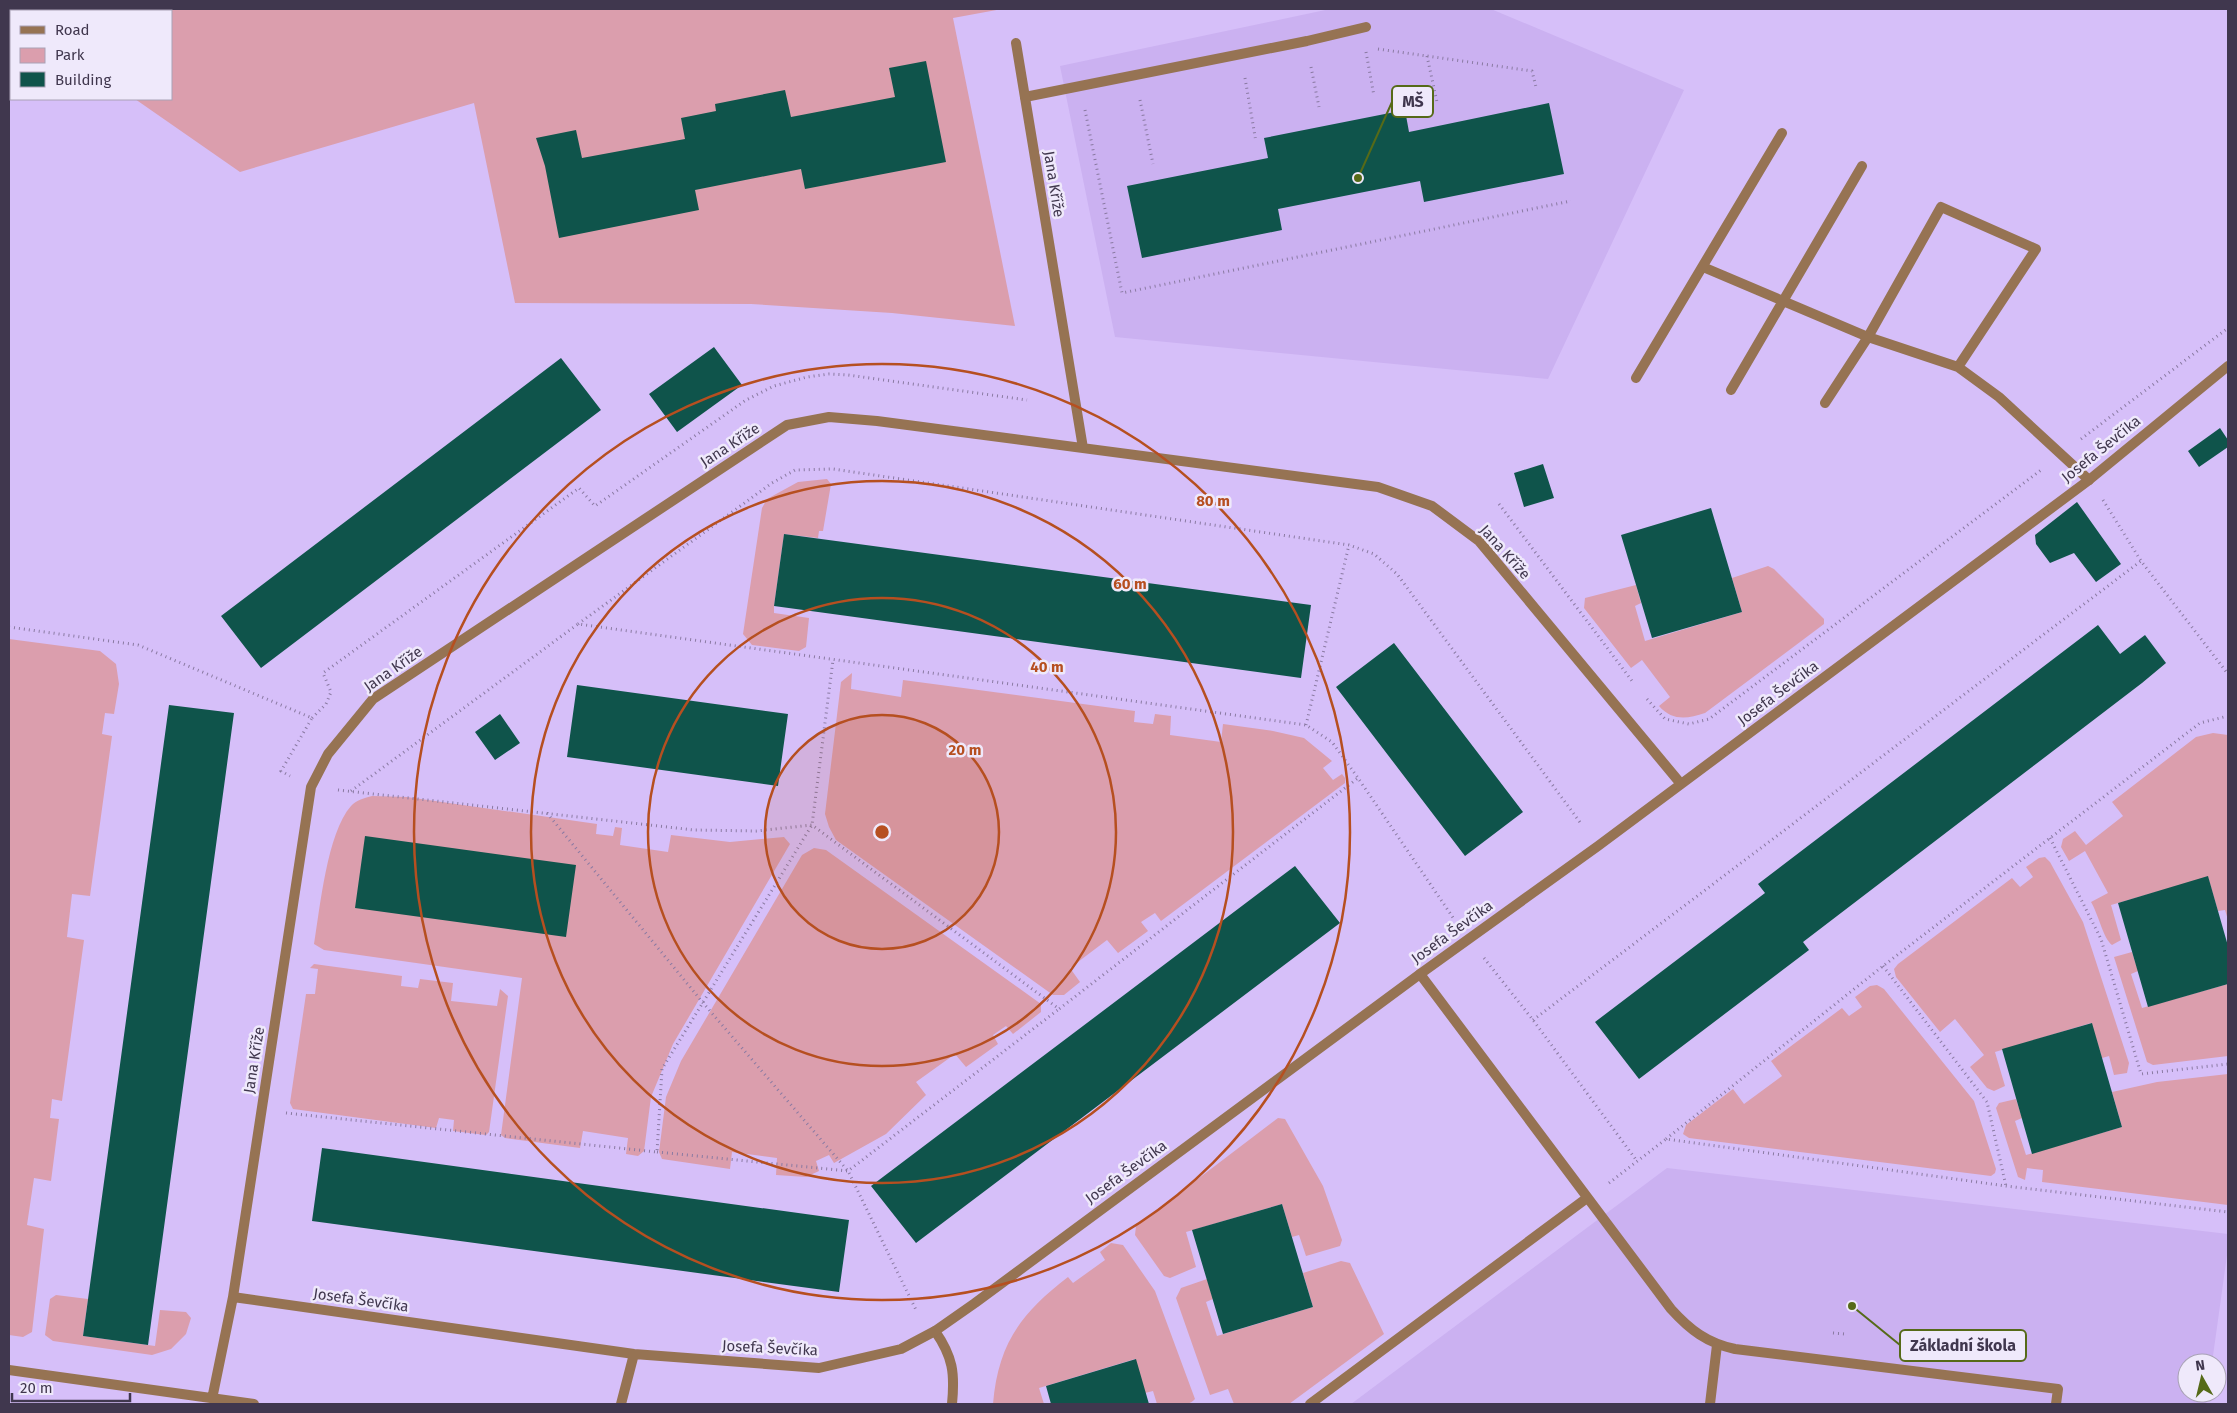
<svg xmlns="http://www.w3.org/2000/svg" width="2237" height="1413" font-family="'Fira Sans',sans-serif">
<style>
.built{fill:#cbb1f1}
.green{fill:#db9ead}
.building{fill:#0f544b}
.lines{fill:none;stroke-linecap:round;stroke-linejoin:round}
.path{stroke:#8a7aa2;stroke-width:3;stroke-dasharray:1 4;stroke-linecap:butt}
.lane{stroke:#967353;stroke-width:10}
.street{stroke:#967353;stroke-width:10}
.ring{fill:none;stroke:#b64f20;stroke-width:2.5}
.labels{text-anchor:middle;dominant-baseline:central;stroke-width:5;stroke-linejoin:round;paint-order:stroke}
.street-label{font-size:15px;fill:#40374e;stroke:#efe9fb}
.centre{fill:#b64f20;stroke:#efe9fb;stroke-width:2.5}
.ring-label{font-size:15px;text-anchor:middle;font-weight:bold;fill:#b64f20;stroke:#efe9fb;stroke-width:5;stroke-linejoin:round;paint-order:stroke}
.leader{fill:none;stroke:#566a18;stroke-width:2}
.callout-dot{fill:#566a18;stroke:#efe9fb;stroke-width:2}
.callout{fill:#efe9fb;stroke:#566a18;stroke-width:2}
.callout-label{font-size:16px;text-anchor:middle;font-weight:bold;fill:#40374e}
</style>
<rect width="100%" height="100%" fill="#d6bff9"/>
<!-- built -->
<path class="built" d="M1330,9H1491L1684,90L1548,379L1115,337L1060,66Z
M1667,1168L2228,1234V1248L2212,1363H2187V1393H2208L2206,1404H1351Z"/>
<!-- green -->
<path class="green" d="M52,9H1002L953,18L1015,326L892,313L751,304L515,303L474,103L240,172L135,99H171V11H53Z
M827,479L831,484L823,531H819L818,538L784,534L774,606V613L809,618L806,647L799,651L752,645L743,634L762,508L767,499L798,482Z
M1768,566L1774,569L1824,619V624L1705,713C1687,719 1672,721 1659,706L1670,697L1642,660L1631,668L1584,608L1585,598L1636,585L1641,603L1635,606L1645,641L1742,612L1732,578Z
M9,639L100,651L116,664L119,684L114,714L105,713L102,734L112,736L90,896L72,894L67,937L84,940L62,1101L52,1099L50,1118L59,1119L51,1181L34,1178L27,1225L44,1229L32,1332L23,1337L9,1335Z
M852,673L851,689L901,697L903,680L1135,711L1134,722L1153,724L1155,714L1171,716L1170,735L1221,742L1223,724L1273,731L1304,738L1332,761L1323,768L1333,780L1342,774L1345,778V783L1161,921L1155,913L1141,922L1148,931L1118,953L1107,940L1070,968L1080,982L1064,995H1053L836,840L829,827L825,814L841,682Z
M2213,733L2228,735V920L2225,910L2218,911L2208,877L2111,905L2121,940L2112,945C2103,938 2098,913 2091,902L2108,893L2085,851L2069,861L2061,847L2063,839L2075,831L2086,845L2123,816L2112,802L2196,737Z
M372,796L407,797L597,824L596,834L613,836L615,827L622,828L620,845L668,852L671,835L730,842L784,837L790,844L673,1044L651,1097L644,1151L638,1156L626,1154L628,1138L583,1131L580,1148L505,1138L501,1135L522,978L324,950L314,944C320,908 327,833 351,806C356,800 365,798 372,796Z
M814,848L826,850L1041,1004V1012L1013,1034L1006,1026L993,1035L998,1044L966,1067L955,1054L916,1082L926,1095L886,1134L834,1163L829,1155L816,1161L819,1171L806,1177L776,1175L777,1158L732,1152L730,1169L662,1159L659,1152L666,1097L681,1061L802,855Z
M2045,857L2050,862L2083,922L2129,1063L2127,1073L2114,1075L2109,1056L2102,1058L2091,1023L1995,1052L2005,1086L1994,1091L1987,1088L1970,1067L1984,1055L1955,1019L1940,1032L1896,977L1894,969L1898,964L2012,878L2020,887L2033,877L2026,867L2039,858Z
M2132,952L2138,971L2131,974L2142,1008L2228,984V1056L2153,1065L2147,1062L2114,957Z
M314,964L402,976L401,986L418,988L420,979L453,983L451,1001L497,1006L500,989L508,996L489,1132L486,1135L453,1131L454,1120L439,1118L436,1128L293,1109L290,1103L306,994H315L318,969L310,968Z
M1877,985L1884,989L1974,1101L1996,1169L1995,1173L1991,1176L1689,1138L1683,1134L1686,1125L1733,1089L1744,1104L1782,1076L1771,1061L1842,1008L1849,1016L1862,1007L1855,997L1870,986Z
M2228,1074V1205L2042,1182L2043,1170L2027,1168L2025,1180L2018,1177L1996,1108L1999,1103L2016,1099L2022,1118L2015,1121L2026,1155L2122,1127L2112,1092L2157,1082Z
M1278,1118L1285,1119L1323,1186L1342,1240L1340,1246L1306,1256L1299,1235L1292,1237L1282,1204L1186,1232L1196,1267L1170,1278L1164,1276L1135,1235L1136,1226Z
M1111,1243L1123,1245L1155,1291L1195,1399C1188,1408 1168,1404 1157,1404L1153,1391L1145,1393L1135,1359L1039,1388L1044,1404H993C998,1344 1021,1313 1068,1277L1073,1283L1105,1260L1100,1252Z
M1341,1261L1350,1263L1384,1334L1289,1404H1234L1228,1389L1210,1395L1176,1298L1181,1288L1207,1279L1213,1299L1206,1302L1217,1336L1313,1307L1303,1273Z
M56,1295L88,1299L83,1336L155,1346L160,1310L186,1312L191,1318L186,1334L171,1349L152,1355L53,1341L45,1335L50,1299Z"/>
<!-- building -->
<path class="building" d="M926,61L946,162L805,189L801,169L695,190L699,210L559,238L545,166L536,138L576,130L582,158L685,139L681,118L716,111L715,104L785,90L791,117L895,97L889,68Z
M1549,103L1564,174L1424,202L1420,181L1278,209L1282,230L1142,258L1127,186L1268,158L1264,138L1405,110L1409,132Z
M714,347L742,385L677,432L649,394Z
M561,358L601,410L261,668L221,616Z
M2220,428L2228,440V447L2199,467L2188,451Z
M1543,464L1554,498L1524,507L1514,473Z
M2077,502L2121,564L2096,582L2074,553L2050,563L2036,544L2035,535Z
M1711,508L1742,612L1652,638L1621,535Z
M784,534L1311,605L1301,678L774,606Z
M2098,625L2120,654L2145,635L2166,663L2142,683L1803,942L1809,950L1639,1079L1595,1022L1765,893L1758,884Z
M1394,643L1523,812L1465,856L1336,687Z
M577,685L788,714L778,786L567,757Z
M169,705L234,713L148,1345L83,1336Z
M500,714L520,743L495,760L475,732Z
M365,836L576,865L566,937L355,908Z
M1295,866L1340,923L916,1243L871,1186Z
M2208,876L2228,946V984L2148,1007L2118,903Z
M2092,1023L2122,1127L2032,1154L2002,1049Z
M322,1148L849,1220L839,1292L312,1221Z
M1282,1204L1313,1307L1223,1334L1192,1230Z
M1136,1359L1149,1404H1051L1046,1386Z"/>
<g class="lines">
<!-- path -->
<path class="path" d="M1378,49L1532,71L1536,87
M1366,52L1374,96
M1427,56L1437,102
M1311,67L1319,107
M1245,78L1256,142
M1140,100L1153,164
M1085,110L1122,293L1571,201
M2081,439L2228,328
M2103,500L2141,561L2228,674
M1499,504L1632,681
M578,624L772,483L795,470L833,469L1349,545L1374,554L1397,574L1582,825
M9,627L138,645L312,718L281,771L290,776
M1647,699L1665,719L1689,724L1709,719L2041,470
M312,718L326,704L331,692L323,673L579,488L595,506L746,400L774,386L807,377L829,374L848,375L1027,400
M1306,725L1349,545
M338,790L694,830L756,831L812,825L1059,1009L1358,778L1454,919
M351,791L578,624L1306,725L1332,742L1358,778
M547,813L704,1004L848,1171L916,1310
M2050,838L2101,939L2141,1074L2228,1064
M1484,958L1533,1020L1637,1161
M1883,966L1987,1102L2006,1186
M1533,1020L2141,561
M286,1113L657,1152L662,1069L812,825L833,660
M1666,1139L1883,966L2200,723L2228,716
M657,1152L848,1171L1059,1009
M1609,1183L1666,1139L2006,1186L2228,1212
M1833,1333L1845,1334"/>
<!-- lane -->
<path class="lane" d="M1025,97L1307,41L1366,27
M1703,267L1868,337L1958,367L1999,397L2089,480
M1636,378L1782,133
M1731,390L1862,166
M1825,403L1868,337L1941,207L2036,249L1958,367
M1420,974L1671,1309C1690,1330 1707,1343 1735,1349L2058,1389L2056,1404
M935,1331C953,1357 955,1373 952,1404
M1310,1404L1587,1198
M1710,1404L1717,1345"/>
<!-- street -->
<path class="street" d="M1016,43L1083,448
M233,1297L634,1354L819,1368L901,1349L935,1331L975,1303L1420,974L1598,846L2089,480L2228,366
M9,1370L254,1404
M212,1399L233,1297L311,787L328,754L373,699L787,425L829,417L877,421L1378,487L1432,506L1479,541L1681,784
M621,1404L634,1354"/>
</g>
<!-- distance rings -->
<circle cx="882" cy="832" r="117" fill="#b64f20" fill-opacity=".12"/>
<g class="ring">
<circle cx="882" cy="832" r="117"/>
<circle cx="882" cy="832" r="234"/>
<circle cx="882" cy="832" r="351"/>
<circle cx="882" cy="832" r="468"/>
</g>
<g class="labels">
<!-- street labels -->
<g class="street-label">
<text transform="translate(1054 184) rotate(81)">Jana Kříže</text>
<text transform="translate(730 445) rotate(-33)">Jana Kříže</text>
<text transform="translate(2101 449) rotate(-39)">Josefa Ševčíka</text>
<text transform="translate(1505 552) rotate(48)">Jana Kříže</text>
<text transform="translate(393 669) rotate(-35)">Jana Kříže</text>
<text transform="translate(1778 693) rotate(-37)">Josefa Ševčíka</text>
<text transform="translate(1452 932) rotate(-36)">Josefa Ševčíka</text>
<text transform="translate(254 1060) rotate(-81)">Jana Kříže</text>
<text transform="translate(1126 1172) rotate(-36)">Josefa Ševčíka</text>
<text transform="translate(361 1300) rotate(8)">Josefa Ševčíka</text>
<text transform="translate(770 1348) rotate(3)">Josefa Ševčíka</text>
</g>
</g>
<circle cx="882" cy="832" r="8" class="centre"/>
<g class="ring-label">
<text x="1213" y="506">80 m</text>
<text x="1130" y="589">60 m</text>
<text x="1047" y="672">40 m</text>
<text x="965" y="755">20 m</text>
</g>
<!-- callouts -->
<path class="leader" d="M1358 178L1392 102M1852 1306L1900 1345"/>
<g class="callout-dot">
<circle cx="1358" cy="178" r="5"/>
<circle cx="1852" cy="1306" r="5"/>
</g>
<g class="callout">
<rect x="1392" y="86" width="41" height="31" rx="5"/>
<rect x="1900" y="1330" width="126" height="31" rx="5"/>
</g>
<g class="callout-label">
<text x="1413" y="107">MŠ</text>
<text x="1963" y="1351">Základní škola</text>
</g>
<!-- border -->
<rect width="2237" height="1413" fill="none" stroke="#40374e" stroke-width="20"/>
<!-- legend -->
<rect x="10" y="10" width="162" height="90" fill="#efe9fb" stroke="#a9a2b6"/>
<rect x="20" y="26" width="25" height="8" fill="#967353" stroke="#a9a2b6"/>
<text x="55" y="35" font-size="15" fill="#40374e">Road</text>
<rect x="20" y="48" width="25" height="15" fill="#db9ead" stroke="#a9a2b6"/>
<text x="55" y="60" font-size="15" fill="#40374e">Park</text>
<rect x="20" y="72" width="25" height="15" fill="#0f544b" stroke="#a9a2b6"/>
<text x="55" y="85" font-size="15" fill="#40374e">Building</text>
<!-- north arrow -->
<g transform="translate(2202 1378) rotate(352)"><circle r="24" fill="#efe9fb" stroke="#a9a2b6"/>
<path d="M0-4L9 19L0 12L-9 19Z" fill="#566a18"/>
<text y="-8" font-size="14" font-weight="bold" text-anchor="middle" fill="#40374e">N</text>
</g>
<!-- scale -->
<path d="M12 1393v8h118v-8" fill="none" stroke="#40374e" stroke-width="2.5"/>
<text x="20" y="1393" font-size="15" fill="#40374e" stroke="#efe9fb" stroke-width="4" paint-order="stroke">20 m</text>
</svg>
